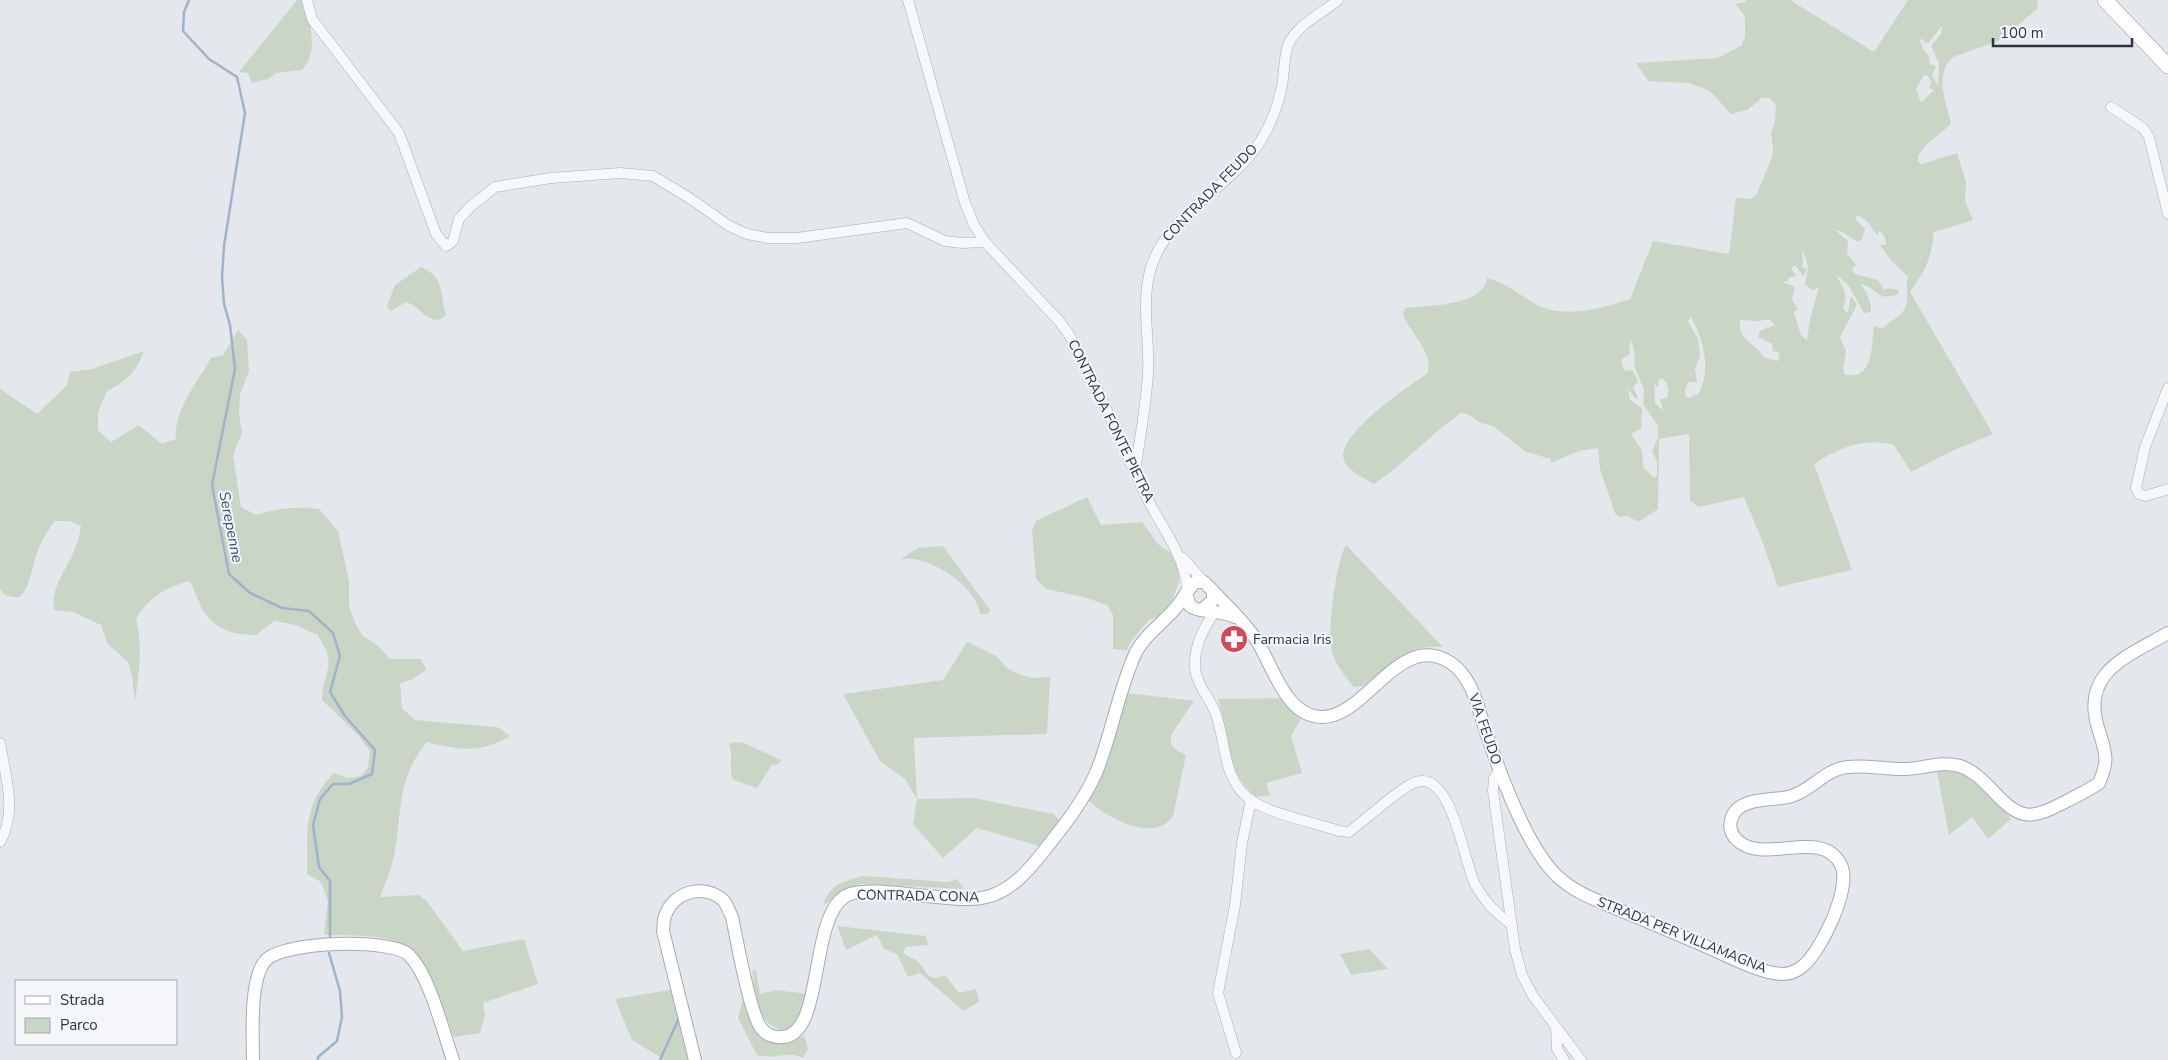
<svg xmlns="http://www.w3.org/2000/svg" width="2168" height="1060" font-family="'Nunito Sans',sans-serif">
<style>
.green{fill:#c9d6c5;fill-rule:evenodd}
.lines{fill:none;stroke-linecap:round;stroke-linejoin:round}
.stream{stroke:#9fb4cc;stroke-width:2.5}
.minor-casing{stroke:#a9aeb7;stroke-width:11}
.major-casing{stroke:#a3abb8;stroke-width:14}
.highway-casing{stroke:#8b94a3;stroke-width:16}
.minor{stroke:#f7f8fa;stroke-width:10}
.major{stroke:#fff;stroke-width:12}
.highway{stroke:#fff;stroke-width:15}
.labels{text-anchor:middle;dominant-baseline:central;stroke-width:4;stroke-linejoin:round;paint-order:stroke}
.street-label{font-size:14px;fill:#2b3445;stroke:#f4f6f9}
.poi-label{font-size:14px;fill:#2b3445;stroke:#f4f6f9;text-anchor:start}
.water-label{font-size:15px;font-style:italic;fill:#34527a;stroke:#f4f6f9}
</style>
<rect width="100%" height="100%" fill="#e4e7ec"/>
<!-- green -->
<path class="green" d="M297,0H305C309,23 320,50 302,70L276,73L268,79L252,83L248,73L239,72Z
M1746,0H1790L1874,52L1908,0H2038L2037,9L1998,41L1953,57C1934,75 1946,102 1951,124L1926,145L1918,156V162L1922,164L1957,153L1966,182L1965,201L1973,220L1934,232C1931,260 1926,269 1910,292L1993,434L1950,452L1911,472L1894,445C1863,437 1839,448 1814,464L1852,570L1778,587L1763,543L1744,497L1699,507L1690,501L1689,434L1659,439L1658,509L1639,522L1627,516L1619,517L1615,513L1600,469L1598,448L1579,451L1551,463V459L1526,452L1493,426L1481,423L1468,414L1461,413C1430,434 1406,463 1374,484C1364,478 1348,471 1344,460C1335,436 1408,386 1427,374C1435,352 1409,333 1403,314L1405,308C1428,305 1483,307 1487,278C1506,282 1519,295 1535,304C1564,319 1601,309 1630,299L1653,241L1729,254L1736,198L1750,199L1756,195L1772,158L1773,148L1771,133L1775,121L1776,105L1770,98H1762L1747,110L1731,114L1710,91L1689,83L1648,81L1636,63L1717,58L1741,46L1745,37V17L1736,4L1745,2ZM1942,26L1941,34L1931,46L1939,63L1938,85L1932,76L1936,66L1930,64L1929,56L1923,49L1920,41L1922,38L1924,42L1928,43ZM1924,75L1928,76L1931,82L1929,88L1934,90L1921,103L1916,89ZM1857,215L1867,221L1877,235L1879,231L1883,234L1886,242L1885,245H1880L1891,260L1908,277C1906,283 1907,287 1907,293C1909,314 1896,317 1883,328L1874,326C1871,344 1875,380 1845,375L1843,369L1846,351L1840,337L1857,305L1851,296L1848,312H1846L1843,307C1850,292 1841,287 1836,274L1849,286L1864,313L1871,312C1872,302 1866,291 1861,284C1878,288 1875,301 1897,295L1899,290L1889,288L1884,290L1878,280L1855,274L1852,269L1856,265L1847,253L1848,241L1834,229L1842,232L1858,242L1862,239L1865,229L1855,218ZM1802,251C1810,262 1808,271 1805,284L1812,290L1819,288L1811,315L1807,340L1801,335L1794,313V311L1798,310L1792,299L1795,287L1785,283L1780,277L1785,282L1788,281L1789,277H1794L1796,275L1791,269L1795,265L1803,276L1805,274L1806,269L1801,266L1803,264ZM1691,317C1704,340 1711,369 1699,393L1689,398L1685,396V389L1689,382H1697L1695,368L1700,356L1698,339L1688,321ZM1769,319L1775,325L1760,331L1758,337L1772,344L1773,351L1780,353L1778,361L1763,357C1758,344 1737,342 1740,320L1759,321ZM1632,341L1635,357L1634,366L1644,389L1643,404L1658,426V438L1652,451L1657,461V475L1654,478L1643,467L1642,450L1632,436V433L1641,429L1642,408L1630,400L1628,389L1636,399L1638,397L1633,388L1638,381L1633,371L1624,370L1621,360L1630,354L1629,346ZM1662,378C1668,384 1670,389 1667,398L1660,399L1663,411L1655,403L1654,382L1656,387L1658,386L1659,379Z
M421,267C446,278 439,292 446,315L439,320C425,320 419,306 406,302L391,311L387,306L395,285Z
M238,330L247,340L249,372L240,394L239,414L242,433L233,455L241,507L256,515C278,508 297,506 319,509L338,531L349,581V607L356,625L363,636L376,644L390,659H421L426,670L411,680L400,683L402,708L415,720L497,727L510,736C479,754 460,750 427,742C395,781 403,811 394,856C391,870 385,884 380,897L418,895L426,900L463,951L524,939L538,984L483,1003L485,1015L480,1033L454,1037C439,1002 429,950 387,939C367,934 344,936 324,935L328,901L321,882L307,874C308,831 302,805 334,773L348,778L361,776L368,768L370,751L358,735L322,700C321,684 331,670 328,657C327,650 321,642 318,635L295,625L274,621L256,635C236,635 217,631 205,613C198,603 196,591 189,581C165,588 149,597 136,619C143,647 139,673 135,701L132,676L128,662L107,643L101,625L73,612L54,610C50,586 69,567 76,546C79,539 80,532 81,526L70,521H55C47,532 40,542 36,556C31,570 31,585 20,597C13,597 4,597 0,589V389L37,414L67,385L70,372L92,369L144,351C137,372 126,381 107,391L98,412V430L111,442L139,425L162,444L176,439C174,410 197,383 211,358L223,355Z
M1087,497L1101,525L1142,522L1159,545L1171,553L1178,569L1179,581L1170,609L1160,616L1149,620L1131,641L1127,650L1113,649V615L1107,605L1084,597L1046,589L1036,579L1032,531L1036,521Z
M1346,545L1443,647C1402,644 1393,665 1363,686L1354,687C1345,676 1333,662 1331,647C1328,627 1336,562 1346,545Z
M943,546L990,610L988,614H980C977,586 928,554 901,559L918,548Z
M967,642L996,656L1007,668L1021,675L1033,678L1050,677L1047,734L914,738L917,799L974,798L1053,814L1060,820L1039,846L977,828L943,858L913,824L917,799L905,779L880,761L843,694L943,680Z
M1128,693L1194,701L1171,735C1169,747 1176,750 1186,755L1173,816C1154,844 1107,818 1088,800L1099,783Z
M1283,698L1302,717L1291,736L1302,773L1266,783L1270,795L1256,797C1221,765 1230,739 1218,699Z
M736,742L744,743L781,760L779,764L772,765L757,788L733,780C728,768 734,756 729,744Z
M1936,767L1969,771L1995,798L2011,819L1988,839L1972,817L1949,835Z
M863,876L948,882L957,879L964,889L861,884L843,890L823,906C829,884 843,882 863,876Z
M837,926L926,936L928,945L906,947L903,952C907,957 911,957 916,960C927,968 925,984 945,975L959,993L976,989L979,1002L963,1011L920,973L908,977L897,954L884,949L877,935L846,950Z
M1369,949L1388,969L1351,975L1340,954Z
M756,970L760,994L776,990L808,994L800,1020L786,1031C757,1028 756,994 752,971Z
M675,989L689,1060H665L632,1040L615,999Z
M745,989L751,1016L781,1042H792L801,1037H805L808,1049L803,1058C789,1050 778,1060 757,1055L738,1018Z"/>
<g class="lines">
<!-- stream -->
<path class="stream" d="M189,0L184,12L183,31L209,59L237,77L245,113L224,246L222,277L224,304L230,325L235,369L212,485L229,574L250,593L282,608L309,611L333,633L340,656L330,692L345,716L375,750L372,774L349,784H333L320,799L313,825L319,867L330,881V937
M318,1060V1057L337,1041L342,1017L340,991L329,953
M660,1060L679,1018"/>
<!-- minor casing -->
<g class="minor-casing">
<path id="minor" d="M307,0L312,19L399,133L436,234L446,246L453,241L459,219L470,207L495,187L551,178L620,173L653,176L691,199L729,226L747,234L768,238H797L907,223L945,241L962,243L985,242
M908,0L965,203L974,225L985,242L1060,322L1070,336C1099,388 1121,444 1147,498C1162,528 1184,554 1187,588
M2111,107L2143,128L2149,137L2168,214
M2168,388L2145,447L2136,488L2139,494L2146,496L2168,489
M1135,471C1140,438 1146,406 1148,373C1150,339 1141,305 1150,271C1163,219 1225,190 1255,149C1267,133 1277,110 1281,90C1285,76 1283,60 1288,45C1296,25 1322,14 1338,0
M1183,558L1204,582
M1215,611C1204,628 1194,645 1195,667C1196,684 1209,697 1215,712C1227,742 1221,776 1249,799C1267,813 1316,823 1339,831L1349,832C1365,820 1401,787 1416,782C1453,770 1464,866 1476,886C1484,901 1498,915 1512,925
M0,743C5,775 18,812 0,842
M1499,770L1494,778L1493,791L1515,949L1522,975L1533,996L1581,1060
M1556,1028L1557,1049L1564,1060
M1236,1053L1218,993L1235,905L1242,843L1251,800"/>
</g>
<!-- major casing -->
<g class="major-casing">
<path id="major" d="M1213,591C1228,607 1245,622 1257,641C1273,666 1286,717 1322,717C1367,717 1400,629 1451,663C1474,679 1478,710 1487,735C1501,776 1526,845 1556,875C1574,893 1599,901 1622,911C1649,922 1677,934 1705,946C1726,955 1759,973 1782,974C1789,974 1797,971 1803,966C1821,951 1852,888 1841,865C1822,826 1764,866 1737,840C1732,835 1729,828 1731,820C1736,799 1765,800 1782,798C1808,796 1823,769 1848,767C1869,765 1888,770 1908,769C1925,768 1943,761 1960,766C1975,771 1985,783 1995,793C2023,823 2033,818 2067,801C2078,795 2089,790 2099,783C2109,760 2106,754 2099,731C2079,673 2126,657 2168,633
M1203,609L1213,600V591L1204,582H1195L1186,593L1190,606C1199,613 1221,610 1235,617
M253,1060C253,1035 249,978 266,960C284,941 392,938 409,955C430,976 443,1032 453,1060
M695,1060L663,931C664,926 663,920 665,916C673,892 703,883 723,900C727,904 729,912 732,917C737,940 749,1011 761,1028C766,1035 775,1038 783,1037C824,1034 809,922 844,897C867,881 953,906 986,897C1010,892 1029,870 1043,852C1063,827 1083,802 1096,773C1112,734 1118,691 1136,652C1148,629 1173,618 1186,593"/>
</g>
<!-- highway casing -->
<g class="highway-casing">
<path id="highway" d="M2105,0L2168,66"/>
</g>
<!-- minor -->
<use href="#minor" class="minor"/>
<!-- major -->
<use href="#major" class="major"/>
<!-- highway -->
<use href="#highway" class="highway"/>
</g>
<!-- icons -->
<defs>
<g id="pharmacy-disc" transform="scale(1.4375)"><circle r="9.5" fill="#d1495b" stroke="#f4f6f9"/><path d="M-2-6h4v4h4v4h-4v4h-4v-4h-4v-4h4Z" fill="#fff"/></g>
</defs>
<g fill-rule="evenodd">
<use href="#pharmacy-disc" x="1234" y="639"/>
</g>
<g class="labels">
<!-- street labels -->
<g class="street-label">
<text transform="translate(1210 193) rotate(-46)">CONTRADA FEUDO</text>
<text transform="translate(1111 421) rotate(64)">CONTRADA FONTE PIETRA</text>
<text transform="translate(1485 729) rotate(71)">VIA FEUDO</text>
<text transform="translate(918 896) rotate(1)">CONTRADA CONA</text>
<text transform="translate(1682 935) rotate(22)">STRADA PER VILLAMAGNA</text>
</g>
<!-- poi labels -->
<g class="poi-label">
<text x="1253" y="639">Farmacia Iris</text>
</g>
<!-- water labels -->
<g class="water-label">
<text transform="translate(231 527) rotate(79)">Serepenne</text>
</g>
</g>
<!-- legend -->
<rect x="15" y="980" width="162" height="65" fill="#f4f6f9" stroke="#a4a8b1"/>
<rect x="25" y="996" width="25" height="8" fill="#ffffff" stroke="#a4a8b1"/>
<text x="60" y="1005" font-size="15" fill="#2b3445">Strada</text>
<rect x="25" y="1018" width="25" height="15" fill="#c9d6c5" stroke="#a4a8b1"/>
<text x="60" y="1030" font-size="15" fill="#2b3445">Parco</text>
<!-- scale -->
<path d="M1993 38v8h139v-8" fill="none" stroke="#2b3445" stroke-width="2.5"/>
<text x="2000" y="38" font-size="15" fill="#2b3445" stroke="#f4f6f9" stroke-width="4" paint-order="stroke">100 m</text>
</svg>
